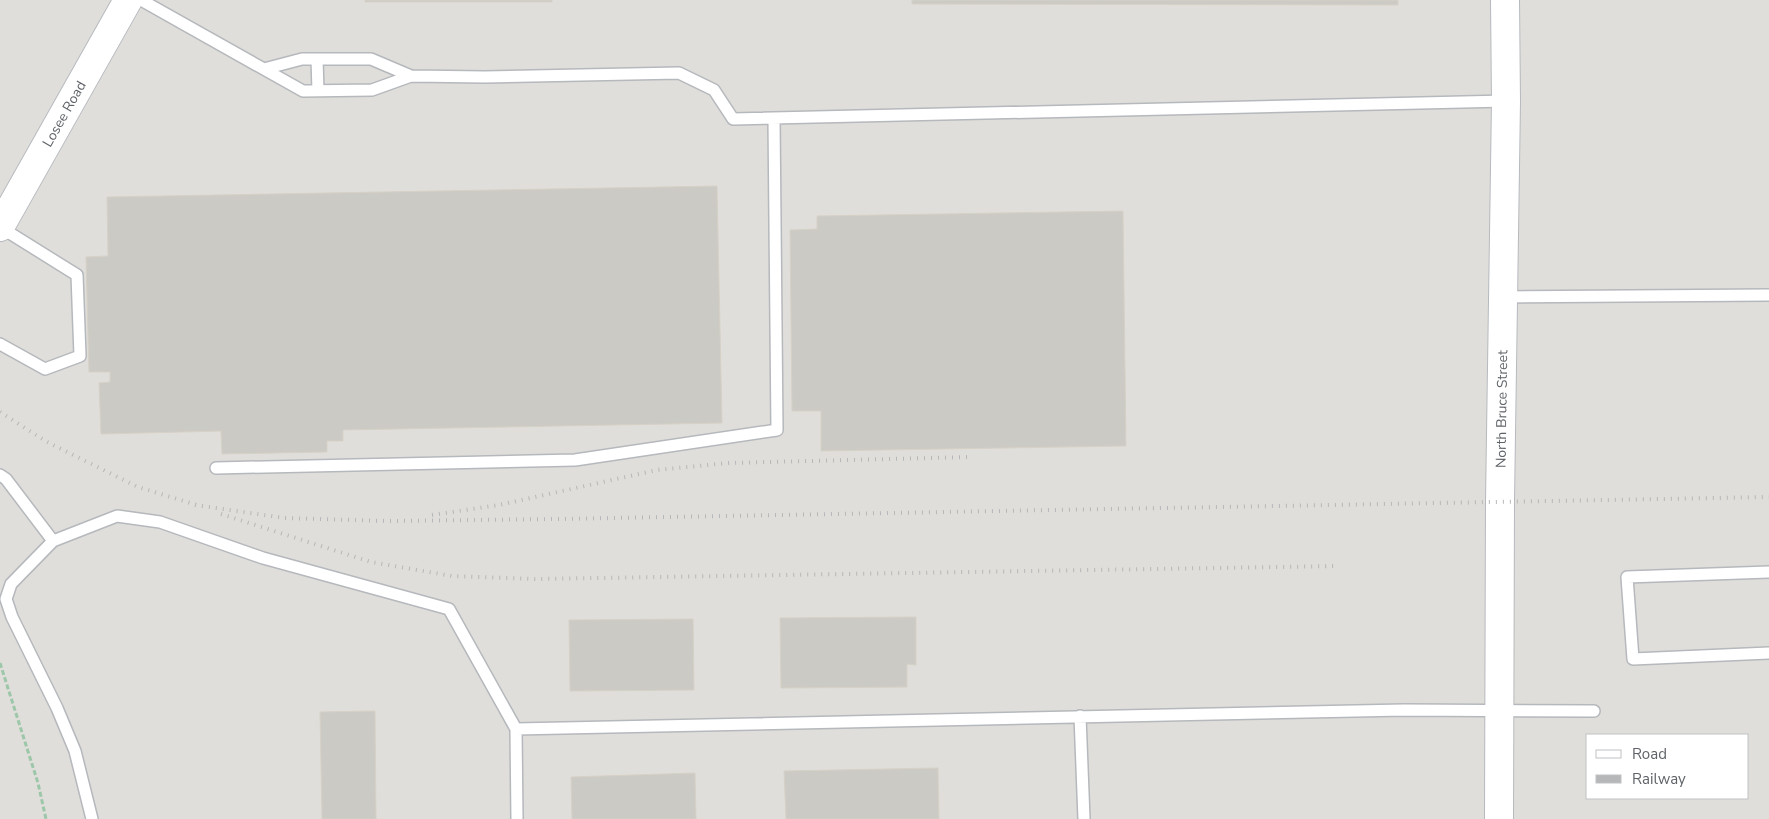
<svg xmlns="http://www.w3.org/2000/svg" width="1769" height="819" font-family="'Nunito Sans',sans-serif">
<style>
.industrial{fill:#e0deda;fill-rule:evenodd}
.building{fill:#cccac5;stroke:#d6d1c6}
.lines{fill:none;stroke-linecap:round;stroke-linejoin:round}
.lane-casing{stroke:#b5b8bc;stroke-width:14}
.secondary-casing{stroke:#b6babf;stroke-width:30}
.path{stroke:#9cc7a9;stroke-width:3;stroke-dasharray:5 2.5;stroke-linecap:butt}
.lane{stroke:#fff;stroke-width:11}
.secondary{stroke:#fff;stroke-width:28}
.rail{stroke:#b6b7b8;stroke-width:4;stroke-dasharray:1 6;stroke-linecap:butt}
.labels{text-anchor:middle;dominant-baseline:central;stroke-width:4.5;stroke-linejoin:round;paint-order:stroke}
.street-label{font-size:14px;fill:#5f6368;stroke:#fff}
</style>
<rect width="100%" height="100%" fill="#f1efe8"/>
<!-- industrial -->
<path class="industrial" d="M0,0H1769V819H0ZM1588,735H1748V798H1588Z"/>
<!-- building -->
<path class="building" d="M365,0H552V2H365Z
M912,0H1398V5L912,4Z
M717,186L722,423L343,430V441H327V452L222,454L221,431L101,434L99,383L110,382V372H89L86,257L108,256L107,197Z
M1123,211L1126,446L821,451V411H792L790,230L817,229V216Z
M916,617V665L907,664V687L781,688L780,618Z
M693,619L694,690L570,691L569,620Z
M375,711L376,819H322L320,712Z
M938,768L939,819H786L784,771Z
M695,773L696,819H572L571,777Z"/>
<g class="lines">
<!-- lane casing -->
<g class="lane-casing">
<path id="lane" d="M141,0L303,91L372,90L411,76L485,77L679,73L714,90L733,119L1506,101
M317,59L318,91
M264,69L302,59H371L411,76
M1503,297L1769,295
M0,344L45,369L80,356L77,275L0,227
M216,468L575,460L777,430L774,118
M0,475L6,479L53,541L11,584L6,599L12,617L57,708L75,751L92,819
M53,541L117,516L160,522L263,558L449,609L516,729L517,819
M1769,572L1627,577L1633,659L1769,653
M1080,716L1084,819
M516,729L1404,710L1594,711"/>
</g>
<!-- secondary casing -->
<g class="secondary-casing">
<g id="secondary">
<path id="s1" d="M0,227L128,0"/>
<path id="s2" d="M1499,819L1500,501L1506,101L1505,0"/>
</g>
</g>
<!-- path -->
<path class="path" d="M0,663L38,783L46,819"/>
<!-- lane -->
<use href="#lane" class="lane"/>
<!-- secondary -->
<use href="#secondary" class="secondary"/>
<!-- rail -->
<path class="rail" d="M0,412L47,442L138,487L200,506
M195,505L285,518L388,521L559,519L1769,497
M221,514L371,562L452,576L535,579L1339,566
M432,515L499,505L657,470L728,463L971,457"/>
</g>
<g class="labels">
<!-- street labels -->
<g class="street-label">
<text stroke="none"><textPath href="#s1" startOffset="130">Losee Road</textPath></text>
<text stroke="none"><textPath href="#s2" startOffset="410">North Bruce Street</textPath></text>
</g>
</g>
<!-- legend -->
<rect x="1586" y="734" width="162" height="65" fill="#ffffff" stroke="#bfc1c3"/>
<rect x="1596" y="750" width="25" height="8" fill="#ffffff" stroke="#bfc1c3"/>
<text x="1632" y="759" font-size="15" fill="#5f6368">Road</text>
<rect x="1596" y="775" width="25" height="8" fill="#b6b7b8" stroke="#bfc1c3"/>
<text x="1632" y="784" font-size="15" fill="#5f6368">Railway</text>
</svg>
